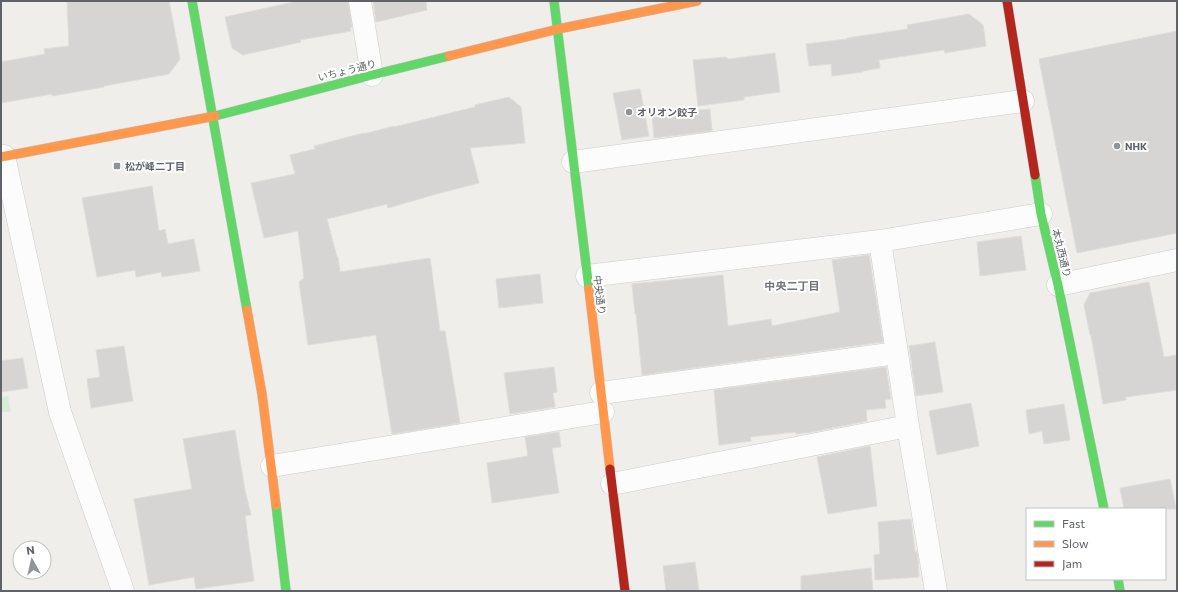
<svg xmlns="http://www.w3.org/2000/svg" width="1178" height="592" font-family="Commissioner,'Noto Sans JP',sans-serif">
<style>
.green{fill:#d8ebd6}
.building{fill:#d6d5d3;stroke:#deddd9}
.lines{fill:none;stroke-linecap:round;stroke-linejoin:round}
.street-casing{stroke:#cbcccc;stroke-width:23}
.fast-casing{stroke:#cacacb;stroke-width:10}
.slow-casing{stroke:#cacacb;stroke-width:10}
.jam-casing{stroke:#cacacb;stroke-width:10}
.street{stroke:#fdfcfc;stroke-width:22}
.fast{stroke:#63d668;stroke-width:9}
.slow{stroke:#ff974d;stroke-width:9}
.jam{stroke:#b3261e;stroke-width:9}
.poi-dot{fill:#919496;stroke:#fff;stroke-width:1.5}
.labels{text-anchor:middle;dominant-baseline:central;stroke-width:4;stroke-linejoin:round;paint-order:stroke}
.street-label{font-size:10px;fill:#5f6368;stroke:#fff}
.poi-label{font-size:10px;font-weight:bold;fill:#5f6368;stroke:#fff;text-anchor:start}
.neighbourhood-label{font-size:11px;font-weight:bold;fill:#70757a;stroke:#fff}
</style>
<rect width="100%" height="100%" fill="#efeeea"/>
<!-- green -->
<path class="green" d="M8,396L11,412H1V397Z"/>
<!-- building -->
<path class="building" d="M67,1H169L180,59L169,74L104,86V87L52,96V94L1,103V62L45,54L44,49L69,46Z
M298,1H348L352,27L350,28L351,31L300,40L301,42L243,55L232,48L225,17Z
M373,1H426L427,10L376,22Z
M969,14L983,25L986,46L945,53L944,50L879,60L880,68L863,71V72L832,76L831,64L809,66L806,44L847,39V38L908,29L907,25Z
M1177,31V233L1077,253L1039,59Z
M775,53L780,92L744,97V100L698,106L693,60L725,57L729,59Z
M640,89L649,136L622,140L613,93Z
M509,97L521,107L525,143L470,148L479,183L440,193L388,208L387,204L327,219L337,257H338L340,272L430,258L440,331H445L460,423L392,434L376,335L308,345L299,282L304,278L298,231L264,238L251,183L295,174L290,155L315,149L314,146L364,133V134L394,126V127L475,107V105Z
M710,109L712,131L654,138L652,115Z
M152,186L159,231L165,229L168,244L194,239L200,271L162,277L161,272L136,277L135,270L97,277L82,198Z
M1021,236L1026,270L980,276L977,242Z
M869,255L883,342L642,375L636,314H635L632,284L723,275L728,326L771,319L772,326L840,312L832,260Z
M540,274L543,303L499,308L496,279Z
M1149,282L1164,357L1177,355V390L1126,397V400L1103,404L1091,335H1090L1084,305L1090,293Z
M935,342L943,392L916,396L909,346Z
M124,346L133,401L91,408L87,379L100,377L96,350Z
M23,358L28,388L1,392V361Z
M554,367L557,392L553,393L555,407L510,414L504,373Z
M886,367L891,399L885,400L886,408L866,410L867,421L812,432L796,434L795,432L750,437L751,441L719,445L714,390Z
M971,403L979,446L937,455L929,411Z
M1064,404L1070,440L1044,444L1042,431L1029,434L1026,410Z
M235,430L245,490L251,515L245,516L254,581L196,589L194,577L149,585L134,499L192,489L183,439Z
M559,432L561,447L552,448L559,493L492,503L487,463L528,456L525,437Z
M870,446L877,506L828,514L817,457Z
M1170,479L1176,509H1124L1120,488Z
M911,519L915,552H917L918,559L919,577L875,580L874,555L880,554L878,522Z
M695,562L699,591H666L663,566Z
M871,568L873,591H801V576Z"/>
<g class="lines">
<!-- street casing -->
<g class="street-casing">
<path id="street" d="M360,1L372,75
M4,156L60,412L123,591
M573,162L1023,101
M880,241L908,426L936,591
M587,276L880,241L1041,214
M1058,285L1177,260
M601,393L897,353
M272,466L603,412
M612,484L908,426"/>
</g>
<!-- fast casing -->
<g class="fast-casing">
<path id="fast" d="M192,1L247,310
M554,1L589,289
M215,116L372,75L449,56
M1035,175L1041,214L1058,285L1104,509
M276,505L286,591
M1118,579L1120,591"/>
</g>
<!-- slow casing -->
<g class="slow-casing">
<path id="slow" d="M449,56L558,29L697,1
M1,157L215,116
M589,289L610,469
M247,310L262,394L276,505"/>
</g>
<!-- jam casing -->
<g class="jam-casing">
<path id="jam" d="M1007,1L1035,175
M610,469L625,591"/>
</g>
<!-- street -->
<use href="#street" class="street"/>
<!-- fast -->
<use href="#fast" class="fast"/>
<!-- slow -->
<use href="#slow" class="slow"/>
<!-- jam -->
<use href="#jam" class="jam"/>
</g>
<!-- markers -->
<g class="poi-dot">
<circle cx="629" cy="112" r="4"/>
<circle cx="1117" cy="146" r="4"/>
<rect x="113" y="162" width="8" height="8" rx="2"/>
</g>
<g class="labels">
<!-- street labels -->
<g class="street-label">
<text transform="translate(347 70) rotate(-14)">いちょう通り</text>
<text transform="translate(1062 253) rotate(76)">本丸西通り</text>
<text transform="translate(600 295) rotate(83)">中央通り</text>
</g>
<!-- poi labels -->
<g class="poi-label">
<text x="637" y="112">オリオン餃子</text>
<text x="1125" y="146">NHK</text>
<text x="125" y="166">松が峰二丁目</text>
</g>
<!-- neighbourhood labels -->
<g class="neighbourhood-label">
<text x="792" y="285">中央二丁目</text>
</g>
</g>
<!-- border -->
<rect width="1178" height="592" fill="none" stroke="#5f6368" stroke-width="4"/>
<!-- legend -->
<rect x="1026" y="508" width="140" height="72" fill="#ffffff" stroke="#bfc1c3"/>
<rect x="1034" y="521" width="20" height="6" fill="#63d668" stroke="#bfc1c3"/>
<text x="1062" y="528" font-size="12" fill="#5f6368">Fast</text>
<rect x="1034" y="541" width="20" height="6" fill="#ff974d" stroke="#bfc1c3"/>
<text x="1062" y="548" font-size="12" fill="#5f6368">Slow</text>
<rect x="1034" y="561" width="20" height="6" fill="#b3261e" stroke="#bfc1c3"/>
<text x="1062" y="568" font-size="12" fill="#5f6368">Jam</text>
<!-- north arrow -->
<g transform="translate(32 560) rotate(352)"><circle r="19" fill="#ffffff" stroke="#bfc1c3"/>
<path d="M0-3L7 15L0 10L-7 15Z" fill="#919496"/>
<text y="-6" font-size="11" font-weight="bold" text-anchor="middle" fill="#5f6368">N</text>
</g>
</svg>
